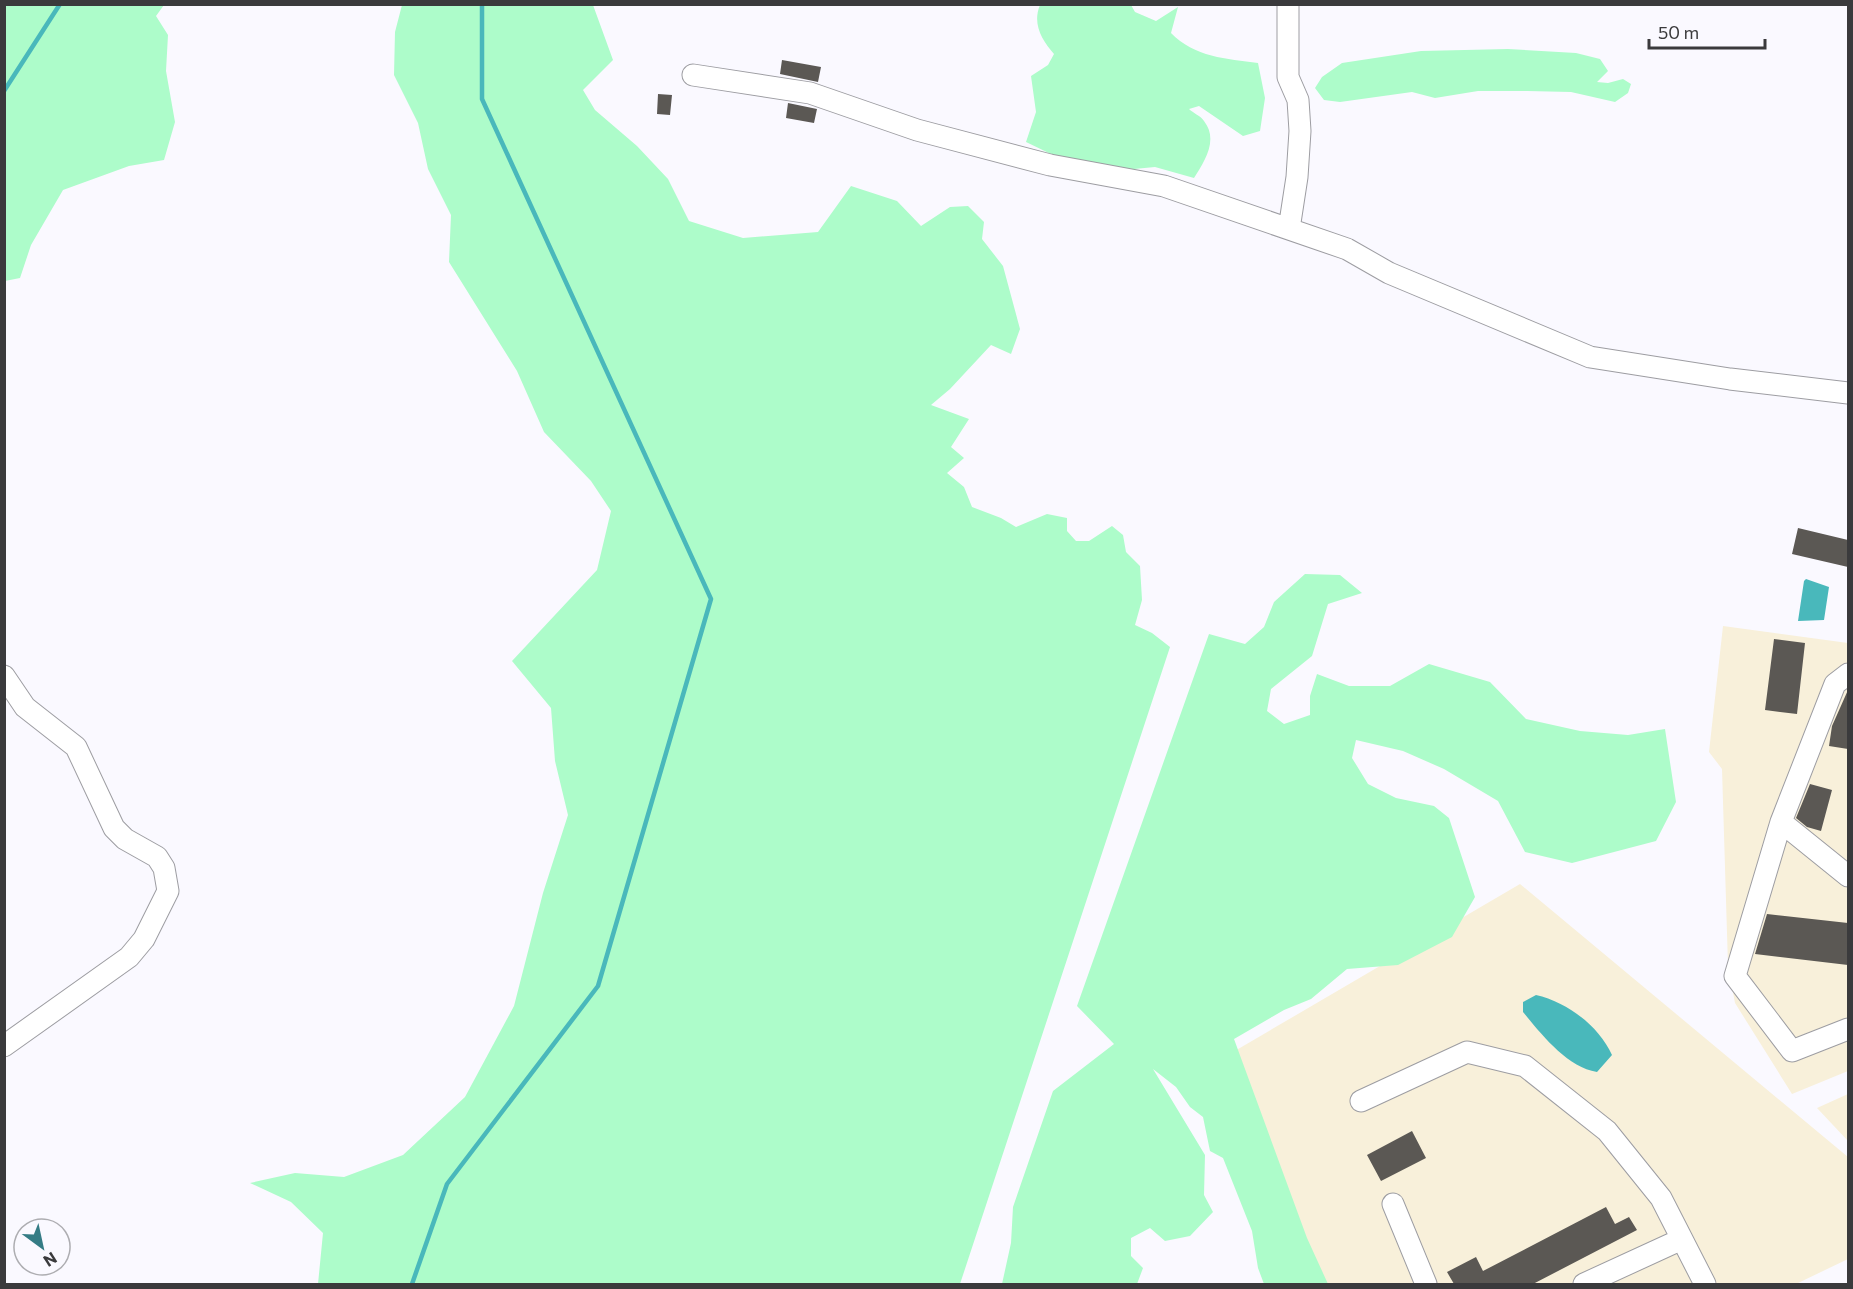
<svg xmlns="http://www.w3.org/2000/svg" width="1853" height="1289" font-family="Commissioner,sans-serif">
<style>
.industrial{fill:#f8f0da}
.green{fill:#adfcca}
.water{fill:#49b8bb}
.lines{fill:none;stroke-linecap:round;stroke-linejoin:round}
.stream{stroke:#49b8bb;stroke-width:4.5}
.building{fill:#5b5854}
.minor-casing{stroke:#9d9da2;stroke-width:23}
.minor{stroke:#fff;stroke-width:21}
</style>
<rect width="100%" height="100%" fill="#faf9ff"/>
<!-- industrial -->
<path class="industrial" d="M1723,626L1848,643V1071L1792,1094L1735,1003L1728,966L1722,769L1709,752Z
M1520,884L1848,1157V1259L1796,1284H1315L1233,1052Z
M1848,1094V1141L1817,1108Z"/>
<!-- green -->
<path class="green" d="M5,4L164,5L156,16L168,35L166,71L175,122L164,160L129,166L63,190L31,245L20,278L5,281Z
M402,5H593L613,60L583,90L595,110L637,146L668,179L689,221L743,238L818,232L851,186L897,201L921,226L950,207L968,206L984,222L982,239L1003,266L1020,329L1011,354L991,345L950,389L931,405L969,419L951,447L964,458L947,473L964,487L972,507L1001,518L1016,527L1047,514L1067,518V531L1076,541H1089L1112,526L1123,535L1126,552L1140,566L1142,600L1135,625L1152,633L1170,647L960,1284H318L323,1233L291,1202L250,1183L295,1173L344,1177L403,1155L465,1097L514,1006L543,893L568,815L555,761L551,708L512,661L597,570L611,511L591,481L544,432L517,371L449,262L451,215L428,169L418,123L394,75L395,32Z
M1040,5H1131L1135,12L1156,21L1178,7L1171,33C1194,57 1227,59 1258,63L1265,98L1260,131L1243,136L1199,106L1189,109C1193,113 1201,116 1204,121C1219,140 1204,162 1194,178L1155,167L1134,169L1106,167L1053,155L1026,142L1036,112L1031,76L1048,65L1054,54C1042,40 1032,24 1040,5Z
M1508,49L1576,53L1600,59L1608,71L1597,82L1608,83L1623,79L1631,84L1628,93L1615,102L1571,92L1527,91H1478L1435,98L1412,92L1340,102L1324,100L1315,88L1322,77L1342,63L1421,51Z
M1305,574L1340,575L1362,593L1328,604L1312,656L1271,689L1267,711L1284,724L1310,715V696L1317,674L1349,686H1390L1429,664L1490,682L1526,719L1580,731L1628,735L1665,729L1676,802L1656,841L1572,863L1525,852L1498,801L1444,769L1403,751L1356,740L1352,758L1368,784L1396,798L1434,806L1449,818L1475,897L1452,937L1398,965L1347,969L1311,999L1284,1010L1234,1039L1307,1238L1328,1284H1264L1258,1268L1252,1231L1223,1158L1210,1151L1203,1117L1190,1107L1176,1087L1153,1069L1205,1155L1204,1195L1213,1212L1190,1236L1165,1241L1150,1228L1131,1238V1256L1143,1268L1137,1284H1002L1011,1243L1013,1207L1053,1091L1114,1044L1077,1006L1209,634L1245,644L1264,627L1274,602Z"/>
<!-- water -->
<path class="water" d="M1806,579L1829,587L1824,620L1798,621L1804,581Z
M1536,995C1567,1002 1599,1026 1612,1055L1597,1072C1567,1067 1542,1035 1523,1012V1002Z"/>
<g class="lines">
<!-- stream -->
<path class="stream" d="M4,91L60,4
M412,1284L447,1184L598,986L711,599L482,99V4"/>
</g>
<!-- building -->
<path class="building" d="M782,60L821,67L818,82L780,74Z
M658,94L672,95L670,115L657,114Z
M788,103L817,109L814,123L786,118Z
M1798,528L1848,540V567L1792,554Z
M1774,639L1805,643L1797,714L1765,710Z
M1848,690V749L1829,746L1832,726Z
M1810,784L1832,790L1821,831L1807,827L1796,818Z
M1767,914L1848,923V965L1755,954Z
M1412,1131L1426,1158L1381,1181L1367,1155Z
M1606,1207L1615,1224L1629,1217L1637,1230L1533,1284H1454L1447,1272L1476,1257L1483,1271Z"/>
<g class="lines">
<!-- minor casing -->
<g class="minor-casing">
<path id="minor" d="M1288,4V77L1298,100L1300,131L1297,177L1289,229
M693,75L810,93L917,130L1050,165L1164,186L1347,249L1389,273L1590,357L1730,379L1848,393
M1848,674L1835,684L1781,822L1735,976L1792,1051L1848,1029
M4,676L25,707L76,747L114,828L125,839L157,857L164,868L168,891L144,939L129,957L4,1046
M1781,822L1848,876
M1361,1101L1467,1052L1525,1066L1607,1131L1661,1198L1705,1284
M1393,1204L1426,1284
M1584,1284L1682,1239"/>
</g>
<!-- minor -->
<use href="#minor" class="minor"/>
</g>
<!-- border -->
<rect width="1853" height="1289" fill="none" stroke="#3a3a3c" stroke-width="12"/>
<!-- north arrow -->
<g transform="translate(42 1247) rotate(147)"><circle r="28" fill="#faf9ff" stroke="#adadb1" stroke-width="1.5"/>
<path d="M0-4.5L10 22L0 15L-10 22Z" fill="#357c85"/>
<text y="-9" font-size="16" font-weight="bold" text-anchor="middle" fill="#3a3a3c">N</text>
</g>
<!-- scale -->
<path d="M1649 39v9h116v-9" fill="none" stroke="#3a3a3c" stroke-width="3"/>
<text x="1658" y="39" font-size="18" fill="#3a3a3c" stroke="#faf9ff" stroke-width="4.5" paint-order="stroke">50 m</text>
</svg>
